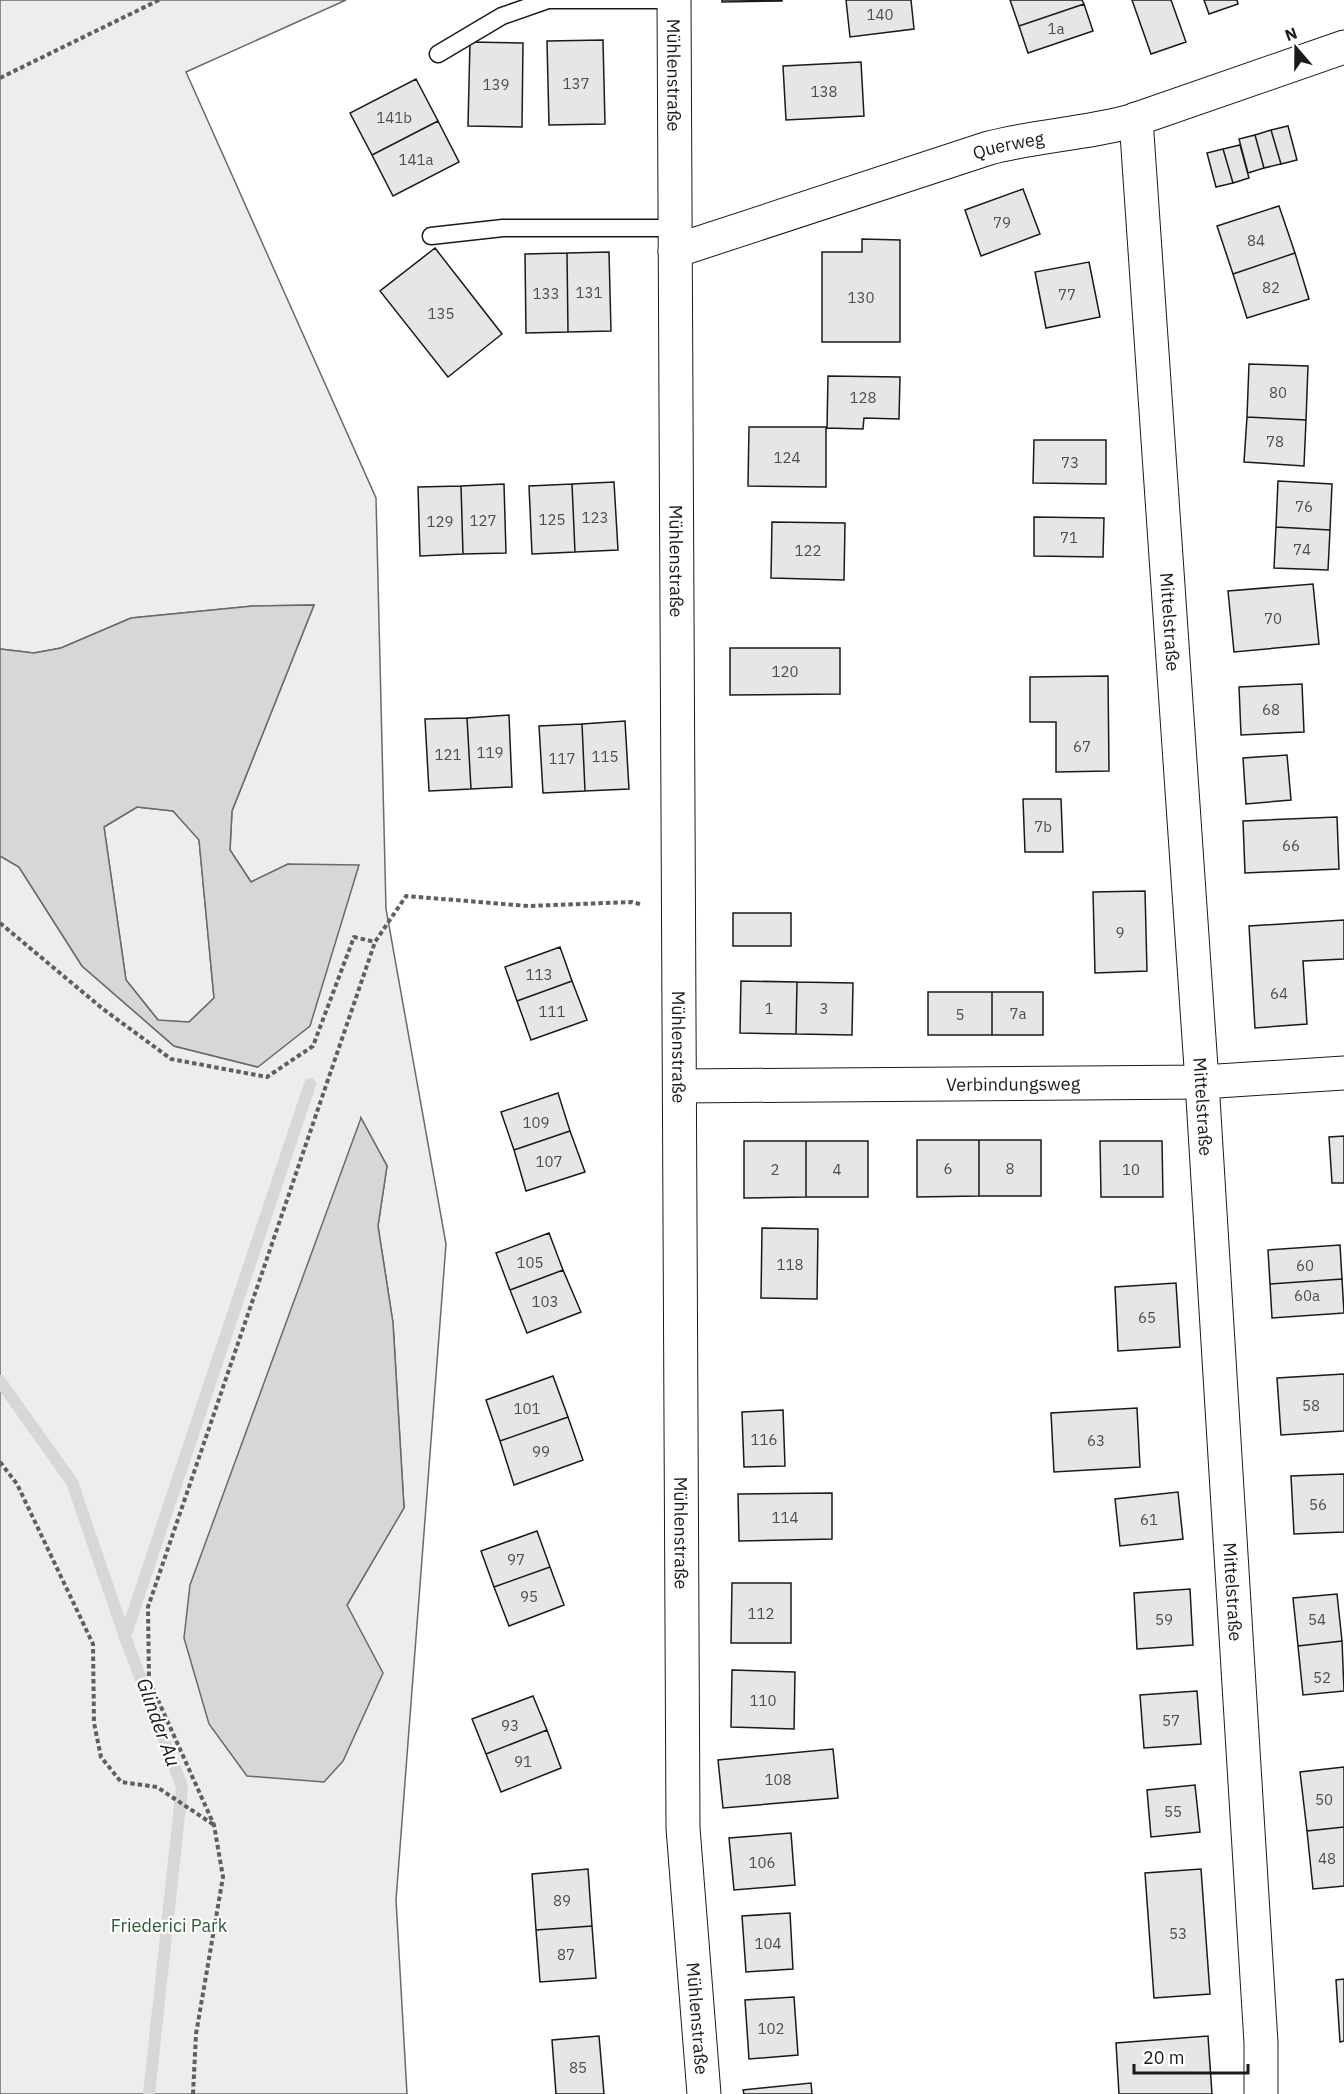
<svg xmlns="http://www.w3.org/2000/svg" width="1344" height="2094" font-family="'IBM Plex Sans',sans-serif">
<style>
.built{fill:#ededed;stroke:#6a6a6a;stroke-width:1.5;fill-rule:evenodd}
.water{fill:#d7d7d7;stroke:#6a6a6a;stroke-width:1.5;fill-rule:evenodd}
.lines{fill:none;stroke-linecap:round;stroke-linejoin:round}
.stream{stroke:#d7d7d7;stroke-width:12}
.building{fill:#e6e6e6;stroke:#1a1a1a;stroke-width:1.5}
.service-casing{stroke:#1a1a1a;stroke-width:19}
.minor-casing{stroke:#1a1a1a;stroke-width:35}
.path{stroke:#5f5f5f;stroke-width:4;stroke-dasharray:4.5 3;stroke-linecap:butt}
.service{stroke:#fff;stroke-width:16}
.minor{stroke:#fff;stroke-width:33}
.labels{text-anchor:middle;dominant-baseline:central;stroke-width:4.5;stroke-linejoin:round;paint-order:stroke}
.number-label{font-size:15px;fill:#4d4d4d}
.street-label{font-size:18px;fill:#1a1a1a;stroke:#fff}
.park-label{font-size:18px;fill:#2b5a34;stroke:#fff}
.water-label{font-size:20px;font-style:italic;fill:#1a1a1a;stroke:#fff}
</style>
<rect width="100%" height="100%" fill="#fff"/>
<!-- built -->
<path class="built" d="M0,0H346L186,72L376,498L386,909L446,1244L396,1900L407,2094H0V856L19,867L82,966L174,1046L257,1067L288,864L251,882L230,850L232,811L314,605L253,606L131,618L61,648L34,653L0,649ZM361,1118L387,1166L378,1226L393,1323L404,1507L347,1605Z
M137,807L173,811L199,839L214,998L189,1022L159,1021L126,980L104,827Z"/>
<!-- water -->
<path class="water" d="M314,605L232,811L230,850L251,882L288,864L359,865L310,1026L258,1067L174,1046L82,966L19,867L0,856V649L34,653L61,648L131,618L253,606ZM137,807L173,811L199,840L214,998L189,1022L158,1020L126,980L104,827Z
M361,1118L387,1166L378,1226L393,1323L404,1508L347,1605L383,1673L343,1761L324,1782L247,1776L209,1724L184,1638L190,1585Z"/>
<g class="lines">
<!-- stream -->
<path class="stream" d="M0,1381L72,1482L125,1637L182,1787L149,2094
M125,1637L310,1084"/>
</g>
<!-- building -->
<path class="building" d="M722,0H782V1L722,2Z
M846,0H911L914,29L850,37Z
M1010,0H1082L1084,4L1019,26Z
M1132,0H1171L1186,42L1151,54Z
M1204,0H1237L1238,4L1209,14Z
M1084,4L1093,31L1028,53L1019,26Z
M603,40L605,124L549,125L547,41Z
M470,42L523,43L522,127L468,126Z
M861,62L864,116L786,120L783,66Z
M416,79L438,121L372,155L350,113Z
M438,121L459,162L393,196L372,155Z
M1288,126L1297,160L1281,164L1271,130Z
M1271,130L1281,164L1264,168L1255,135Z
M1255,135L1264,168L1248,173L1239,139Z
M1240,145L1249,178L1233,183L1223,149Z
M1223,149L1233,183L1216,187L1207,153Z
M1023,189L1040,234L981,256L965,210Z
M1279,206L1295,253L1233,274L1217,226Z
M862,239L900,240V342H822V252H862Z
M435,248L502,334L448,377L380,291Z
M609,252L611,331L568,332L567,253Z
M567,253L568,332L526,333L525,254Z
M1295,253L1309,299L1247,318L1233,274Z
M1089,262L1100,317L1046,328L1035,272Z
M1249,364L1308,366L1306,420L1247,417Z
M828,376L900,377L899,419L864,418L863,429L827,428Z
M1247,417L1306,420L1304,466L1244,462Z
M749,427H826V487L748,486Z
M1034,440H1106V484L1033,483Z
M1278,481L1332,484L1330,530L1276,527Z
M614,482L618,550L575,552L572,484Z
M504,484L506,553L463,554L461,486Z
M572,484L575,552L532,554L529,486Z
M461,486L463,554L420,556L418,487Z
M1034,517L1104,518L1103,557L1034,556Z
M772,522L845,523L844,580L771,578Z
M1276,527L1330,530L1328,570L1274,568Z
M1313,584L1319,644L1234,652L1228,591Z
M730,648H840V694L730,695Z
M1108,676L1109,771L1056,772V722H1030V677Z
M1302,684L1304,732L1241,735L1239,687Z
M509,715L512,787L471,789L467,718Z
M467,718L471,789L429,791L425,719Z
M625,721L629,789L585,791L582,724Z
M582,724L585,791L543,793L539,726Z
M1287,755L1291,800L1246,804L1243,758Z
M1023,799H1061L1063,852H1025Z
M1337,817L1339,869L1245,873L1243,821Z
M1145,891L1147,971L1095,973L1093,892Z
M733,913H791V946H733Z
M1344,920V959L1303,961L1307,1024L1255,1028L1249,926Z
M560,947L572,981L517,1001L505,967Z
M572,981L587,1020L531,1040L517,1001Z
M741,981L797,982L796,1034L740,1033Z
M797,982L853,983L852,1035L796,1034Z
M928,992H992V1035H928Z
M992,992H1043V1035H992Z
M558,1093L570,1131L514,1150L501,1112Z
M570,1131L585,1172L526,1191L514,1150Z
M1344,1136V1183H1332L1329,1137Z
M917,1140H979V1196L917,1197Z
M979,1140H1041V1196H979Z
M744,1141H806V1197L744,1198Z
M806,1141H868V1197H806Z
M1100,1141H1162L1163,1197H1101Z
M762,1228L818,1229L817,1299L761,1298Z
M549,1233L563,1270L510,1290L496,1253Z
M1340,1245L1342,1279L1270,1284L1268,1250Z
M563,1270L581,1312L527,1333L510,1290Z
M1342,1279L1344,1313L1272,1318L1270,1284Z
M1176,1283L1180,1347L1118,1351L1115,1287Z
M1344,1374V1431L1281,1435L1277,1378Z
M553,1376L568,1417L500,1441L486,1400Z
M1137,1408L1140,1467L1054,1472L1051,1413Z
M783,1410L785,1466L744,1467L742,1412Z
M568,1417L583,1460L514,1485L500,1441Z
M1344,1474V1532L1294,1534L1291,1476Z
M1178,1492L1183,1539L1120,1546L1115,1499Z
M832,1493V1539L739,1541L738,1494Z
M537,1531L550,1567L494,1587L481,1551Z
M550,1567L564,1605L509,1626L494,1587Z
M732,1583H791V1643H731Z
M1190,1589L1193,1645L1137,1649L1134,1593Z
M1337,1594L1342,1641L1298,1646L1293,1598Z
M1342,1641L1344,1691L1303,1695L1298,1646Z
M732,1670L795,1672L794,1729L731,1727Z
M1197,1691L1201,1744L1144,1748L1140,1695Z
M533,1696L547,1730L486,1754L472,1719Z
M547,1730L561,1768L501,1792L486,1754Z
M833,1749L838,1798L723,1808L718,1760Z
M1344,1767V1827L1307,1831L1300,1772Z
M1195,1785L1200,1832L1151,1837L1147,1790Z
M1344,1827V1886L1313,1889L1307,1831Z
M791,1833L795,1885L734,1890L729,1838Z
M588,1869L592,1926L536,1930L532,1874Z
M1201,1869L1210,1994L1154,1998L1145,1873Z
M790,1913L793,1969L746,1972L742,1916Z
M592,1926L596,1978L540,1982L536,1930Z
M1344,1979V2041L1340,2042L1336,1980Z
M794,1997L798,2055L749,2059L745,2000Z
M599,2036L604,2094H556L552,2040Z
M1208,2036L1212,2094H1119L1116,2043Z
M811,2083L812,2094H744L743,2090Z"/>
<g class="lines">
<!-- service casing -->
<g class="service-casing">
<path id="service" d="M438,54L502,16L548,0H674
M431,236L503,228H675"/>
</g>
<!-- minor casing -->
<g class="minor-casing">
<g id="minor">
<path id="s1" d="M674,0L683,1828L704,2094"/>
<path id="s2" d="M1136,119L1202,1082L1261,2043V2094"/>
<path id="s3" d="M675,251L989,148C1035,136 1082,134 1128,122L1344,47"/>
<path id="s4" d="M681,1086L1202,1082L1344,1073"/>
</g>
</g>
<!-- path -->
<path class="path" d="M0,78L159,0
M0,923L103,1009L171,1059L267,1077L313,1046L354,937L375,942
M0,1462L17,1484L93,1644L94,1723L101,1757L121,1782L157,1787L214,1825
M193,2094L196,2034L223,1877L214,1825L149,1680L148,1607L375,942L406,896L528,906L632,902L643,905"/>
<!-- service -->
<use href="#service" class="service"/>
<!-- minor -->
<use href="#minor" class="minor"/>
</g>
<g class="labels">
<!-- number labels -->
<g class="number-label">
<text x="880" y="14">140</text>
<text x="1056" y="28">1a</text>
<text x="576" y="83">137</text>
<text x="496" y="84">139</text>
<text x="824" y="91">138</text>
<text x="394" y="117">141b</text>
<text x="416" y="159">141a</text>
<text x="1002" y="222">79</text>
<text x="1256" y="240">84</text>
<text x="1271" y="287">82</text>
<text x="589" y="292">131</text>
<text x="546" y="293">133</text>
<text x="1067" y="294">77</text>
<text x="861" y="297">130</text>
<text x="441" y="313">135</text>
<text x="1278" y="392">80</text>
<text x="863" y="397">128</text>
<text x="1275" y="441">78</text>
<text x="787" y="457">124</text>
<text x="1070" y="462">73</text>
<text x="1304" y="506">76</text>
<text x="595" y="517">123</text>
<text x="552" y="519">125</text>
<text x="483" y="520">127</text>
<text x="440" y="521">129</text>
<text x="1069" y="537">71</text>
<text x="1302" y="549">74</text>
<text x="808" y="550">122</text>
<text x="1273" y="618">70</text>
<text x="785" y="671">120</text>
<text x="1271" y="709">68</text>
<text x="1082" y="746">67</text>
<text x="490" y="752">119</text>
<text x="448" y="754">121</text>
<text x="605" y="756">115</text>
<text x="562" y="758">117</text>
<text x="1043" y="826">7b</text>
<text x="1291" y="845">66</text>
<text x="1120" y="932">9</text>
<text x="539" y="974">113</text>
<text x="1279" y="993">64</text>
<text x="769" y="1008">1</text>
<text x="824" y="1008">3</text>
<text x="552" y="1011">111</text>
<text x="1018" y="1013">7a</text>
<text x="960" y="1014">5</text>
<text x="536" y="1122">109</text>
<text x="549" y="1161">107</text>
<text x="948" y="1168">6</text>
<text x="1010" y="1168">8</text>
<text x="775" y="1169">2</text>
<text x="837" y="1169">4</text>
<text x="1131" y="1169">10</text>
<text x="530" y="1262">105</text>
<text x="790" y="1264">118</text>
<text x="1305" y="1265">60</text>
<text x="1307" y="1295">60a</text>
<text x="545" y="1301">103</text>
<text x="1147" y="1317">65</text>
<text x="1311" y="1405">58</text>
<text x="527" y="1408">101</text>
<text x="764" y="1439">116</text>
<text x="1096" y="1440">63</text>
<text x="541" y="1451">99</text>
<text x="1318" y="1504">56</text>
<text x="785" y="1517">114</text>
<text x="1149" y="1519">61</text>
<text x="516" y="1559">97</text>
<text x="529" y="1596">95</text>
<text x="761" y="1613">112</text>
<text x="1164" y="1619">59</text>
<text x="1317" y="1619">54</text>
<text x="1322" y="1677">52</text>
<text x="763" y="1700">110</text>
<text x="1171" y="1720">57</text>
<text x="510" y="1725">93</text>
<text x="523" y="1761">91</text>
<text x="778" y="1779">108</text>
<text x="1324" y="1799">50</text>
<text x="1173" y="1811">55</text>
<text x="1327" y="1858">48</text>
<text x="762" y="1862">106</text>
<text x="562" y="1900">89</text>
<text x="1178" y="1933">53</text>
<text x="768" y="1943">104</text>
<text x="566" y="1954">87</text>
<text x="771" y="2028">102</text>
<text x="578" y="2067">85</text>
</g>
<!-- street labels -->
<g class="street-label">
<text stroke="none"><textPath href="#s1" startOffset="75">Mühlenstraße</textPath></text>
<text stroke="none"><textPath href="#s3" startOffset="350">Querweg</textPath></text>
<text stroke="none"><textPath href="#s1" startOffset="561">Mühlenstraße</textPath></text>
<text stroke="none"><textPath href="#s2" startOffset="504">Mittelstraße</textPath></text>
<text stroke="none"><textPath href="#s1" startOffset="1047">Mühlenstraße</textPath></text>
<text stroke="none"><textPath href="#s4" startOffset="332">Verbindungsweg</textPath></text>
<text stroke="none"><textPath href="#s2" startOffset="990">Mittelstraße</textPath></text>
<text stroke="none"><textPath href="#s1" startOffset="1533">Mühlenstraße</textPath></text>
<text stroke="none"><textPath href="#s2" startOffset="1476">Mittelstraße</textPath></text>
<text stroke="none"><textPath href="#s1" startOffset="2019">Mühlenstraße</textPath></text>
</g>
<!-- park labels -->
<g class="park-label">
<text x="169" y="1925">Friederici Park</text>
</g>
<!-- water labels -->
<g class="water-label">
<text transform="translate(159 1722) rotate(70)">Glinder Au</text>
</g>
</g>
<!-- north arrow -->
<g transform="translate(1296 48) rotate(340)" stroke="#ffffff" stroke-width="4.5" paint-order="stroke">
<path d="M0-4.5L10 22L0 15L-10 22Z" fill="#1a1a1a"/>
<text y="-9" font-size="16" font-weight="bold" text-anchor="middle" fill="#1a1a1a">N</text>
</g>
<!-- scale -->
<path d="M1134 2064v9h114v-9" fill="none" stroke="#1a1a1a" stroke-width="3"/>
<text x="1143" y="2064" font-size="18" fill="#1a1a1a" stroke="#ffffff" stroke-width="4.5" paint-order="stroke">20 m</text>
</svg>
